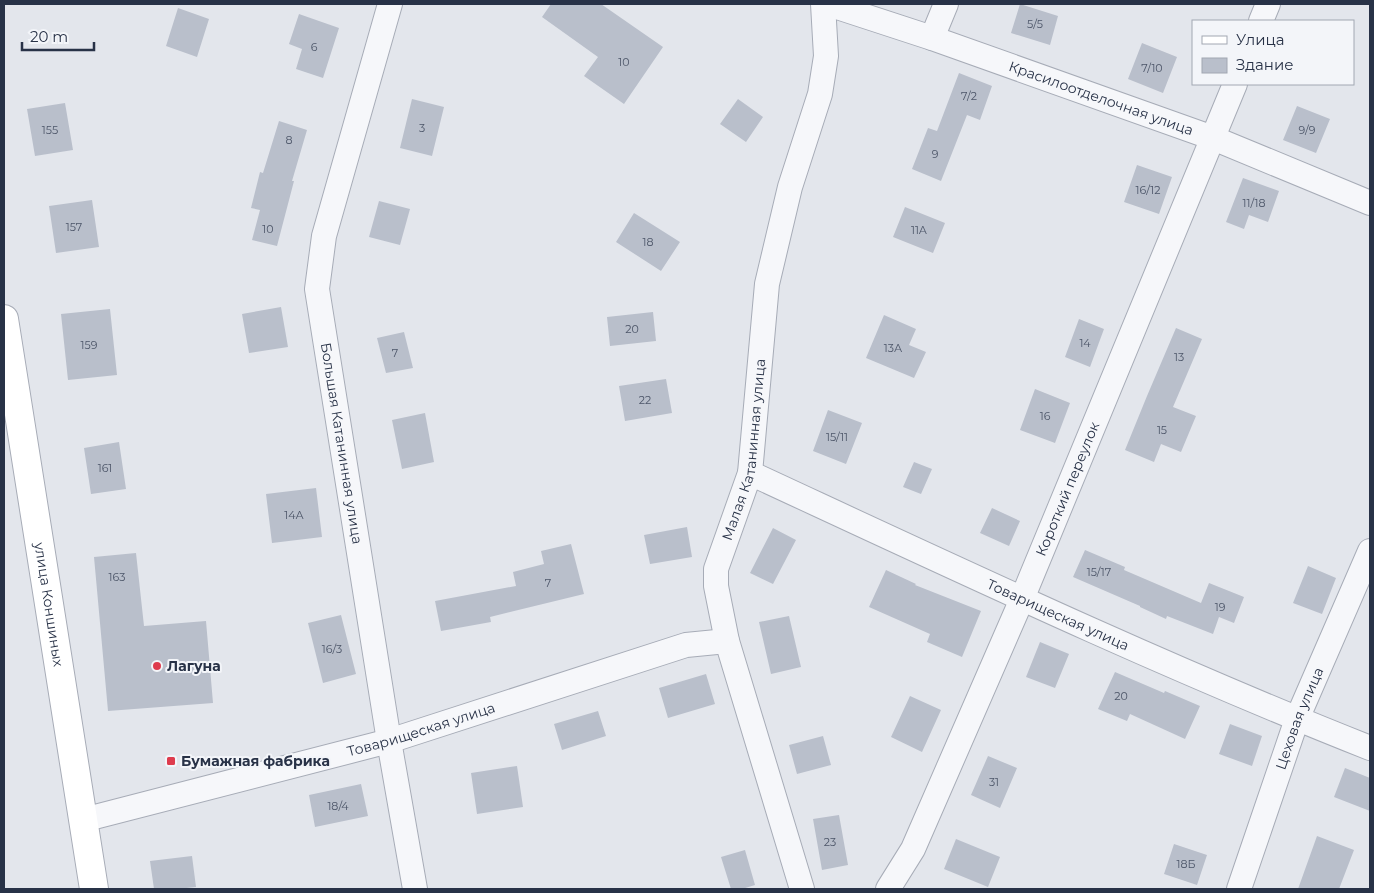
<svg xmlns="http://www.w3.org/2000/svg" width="1374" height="893" font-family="Montserrat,sans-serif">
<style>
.building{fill:#b9bfcb}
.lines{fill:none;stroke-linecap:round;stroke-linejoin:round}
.minor-casing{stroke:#a7acb7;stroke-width:26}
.secondary-casing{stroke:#a7acb7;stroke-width:30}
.minor{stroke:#f6f7fa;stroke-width:24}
.secondary{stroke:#fff;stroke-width:28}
.poi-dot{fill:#de3b4d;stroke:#f3f5f9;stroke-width:2}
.labels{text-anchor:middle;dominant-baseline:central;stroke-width:4;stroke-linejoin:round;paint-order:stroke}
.number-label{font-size:11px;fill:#4c5568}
.street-label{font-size:14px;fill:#283247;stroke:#f3f5f9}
.poi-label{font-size:14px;font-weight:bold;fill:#283247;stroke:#f3f5f9;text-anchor:start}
</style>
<rect width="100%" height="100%" fill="#e3e6ec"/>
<!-- building -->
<path class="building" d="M551,4H601L663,47L624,104L584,76L598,57L542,17Z
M1020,4L1058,16L1050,45L1011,33Z
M178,8L209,19L197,57L166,46Z
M299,14L339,28L323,78L296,69L302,49L289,44Z
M1142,43L1177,57L1163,93L1128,79Z
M959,73L992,86L980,120L967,115L941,181L912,169L928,128L937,131Z
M412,99L444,107L432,156L400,148Z
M738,99L763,117L746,142L720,124Z
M65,103L73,150L35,156L27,109Z
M1297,106L1330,119L1316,153L1283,140Z
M279,121L307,130L292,181H294L277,246L252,240L260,210L251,208L260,172L263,173Z
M1137,165L1172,177L1159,214L1124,202Z
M1243,178L1279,191L1268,222L1249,215L1244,229L1226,222Z
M92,200L99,247L56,253L49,206Z
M379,201L410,209L400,245L369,237Z
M905,207L945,223L933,253L893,237Z
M634,213L680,242L661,271L616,242Z
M281,307L288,347L249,353L242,314Z
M110,309L117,375L68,380L61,314Z
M653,312L656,341L610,346L607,317Z
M884,315L916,329L909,345L926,352L914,378L866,358Z
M1079,319L1104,329L1090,367L1065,357Z
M1176,328L1202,339L1173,407L1196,416L1181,452L1161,444L1154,462L1125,450L1147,396Z
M404,332L413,368L386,373L377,338Z
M666,379L672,413L625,421L619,386Z
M1035,389L1070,403L1055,443L1020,430Z
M828,410L862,423L846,464L813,451Z
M425,413L434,462L402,469L392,420Z
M119,442L126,489L91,494L84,448Z
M914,462L932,469L921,494L903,487Z
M316,488L322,537L272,543L266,494Z
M992,508L1020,521L1009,546L980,533Z
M687,527L692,557L650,564L644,535Z
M773,528L796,540L773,584L750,573Z
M571,544L584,594L490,617L491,622L441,631L435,601L516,586L513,572L544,564L541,551Z
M1085,550L1125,567L1124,570L1201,603L1209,583L1244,597L1234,623L1219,617L1213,634L1167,616L1166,619L1140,607V606L1073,577Z
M136,553L144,626L206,621L213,703L108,711L94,557Z
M1308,566L1336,578L1322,614L1293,603Z
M886,570L916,584L915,585L981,611L962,657L927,642L930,634L869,607Z
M341,615L356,674L323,683L308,623Z
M789,616L801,667L771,674L759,622Z
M1040,642L1069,654L1055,688L1026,677Z
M1115,672L1164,693L1165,691L1200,706L1185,739L1130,714L1127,721L1098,709Z
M706,674L715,704L668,718L659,688Z
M910,696L941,710L922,752L891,737Z
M598,711L606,736L562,750L554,724Z
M1230,724L1262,736L1252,766L1219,754Z
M823,736L831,765L797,774L789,745Z
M988,756L1017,768L1000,808L971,795Z
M517,766L523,807L477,814L471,773Z
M1345,768L1370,778V811L1334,797Z
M361,784L368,816L315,827L309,795Z
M839,815L848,865L822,870L813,819Z
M1317,836L1354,850L1339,889H1298Z
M956,839L1000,857L988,887L944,869Z
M1174,844L1207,855L1197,885L1164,874Z
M745,850L755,885L742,889H731L721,857Z
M192,856L196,887L177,889H154L150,861Z"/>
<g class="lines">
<!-- minor casing -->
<g class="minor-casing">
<g id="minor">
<path id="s1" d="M390,4L324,236L317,289L389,741L415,889"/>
<path id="s2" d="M828,4L932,38L1213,138L1370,203"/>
<path d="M1261,21L1268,4"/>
<path d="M932,38L946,4"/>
<path id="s3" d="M750,473C955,568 1160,665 1370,748"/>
<path id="s4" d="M83,820L389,741L686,645L727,641"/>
<path id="s5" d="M802,889L727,641L716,586V569L750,473L767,284L790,187L820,94L826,56L823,4"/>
<path id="s6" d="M888,889L913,849L1022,599L1235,84"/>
<path id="s7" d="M1239,889L1297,719L1370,551"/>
</g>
</g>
<!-- secondary casing -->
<g class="secondary-casing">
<g id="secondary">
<path id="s8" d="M4,319L94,889"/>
</g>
</g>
<!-- minor -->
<use href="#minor" class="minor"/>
<!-- secondary -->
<use href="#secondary" class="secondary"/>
</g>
<!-- markers -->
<g class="poi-dot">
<circle cx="157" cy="666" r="5"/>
<rect x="166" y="756" width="10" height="10" rx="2.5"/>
</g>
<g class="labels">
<!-- number labels -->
<g class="number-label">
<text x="1035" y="24">5/5</text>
<text x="314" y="47">6</text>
<text x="624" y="62">10</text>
<text x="1152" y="68">7/10</text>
<text x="969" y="96">7/2</text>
<text x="422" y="128">3</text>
<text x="50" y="130">155</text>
<text x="1307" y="130">9/9</text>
<text x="289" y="140">8</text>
<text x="935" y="154">9</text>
<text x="1148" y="190">16/12</text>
<text x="1254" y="203">11/18</text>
<text x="74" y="227">157</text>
<text x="268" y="229">10</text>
<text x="919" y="230">11А</text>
<text x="648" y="242">18</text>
<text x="632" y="329">20</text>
<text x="1085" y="343">14</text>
<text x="89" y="345">159</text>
<text x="893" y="348">13А</text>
<text x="395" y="353">7</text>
<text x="1179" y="357">13</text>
<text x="645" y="400">22</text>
<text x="1045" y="416">16</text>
<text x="1162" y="430">15</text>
<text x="837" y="437">15/11</text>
<text x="105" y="468">161</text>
<text x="294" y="515">14А</text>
<text x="1099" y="572">15/17</text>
<text x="117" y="577">163</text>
<text x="548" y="583">7</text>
<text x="1220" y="607">19</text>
<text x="332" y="649">16/3</text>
<text x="1121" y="696">20</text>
<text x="994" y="782">31</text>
<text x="338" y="806">18/4</text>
<text x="830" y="842">23</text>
<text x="1186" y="864">18Б</text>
</g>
<!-- street labels -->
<g class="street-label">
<text stroke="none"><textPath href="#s2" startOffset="289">Красилоотделочная улица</textPath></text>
<text stroke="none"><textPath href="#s1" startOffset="451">Большая Катанинная улица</textPath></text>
<text stroke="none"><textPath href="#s5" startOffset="456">Малая Катанинная улица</textPath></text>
<text stroke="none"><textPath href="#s6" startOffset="439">Короткий переулок</textPath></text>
<text stroke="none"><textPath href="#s8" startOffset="289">улица Коншиных</textPath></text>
<text stroke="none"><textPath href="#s3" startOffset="339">Товарищеская улица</textPath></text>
<text stroke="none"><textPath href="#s7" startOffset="181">Цеховая улица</textPath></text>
<text stroke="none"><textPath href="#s4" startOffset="350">Товарищеская улица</textPath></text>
</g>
<!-- poi labels -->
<g class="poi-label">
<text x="167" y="666">Лагуна</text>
<text x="181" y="761">Бумажная фабрика</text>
</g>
</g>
<!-- border -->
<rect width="1374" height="893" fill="none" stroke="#283247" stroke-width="10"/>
<!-- legend -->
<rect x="1192" y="20" width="162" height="65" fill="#f3f5f9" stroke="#a2a7b2"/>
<rect x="1202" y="36" width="25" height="8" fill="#ffffff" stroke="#a2a7b2"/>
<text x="1236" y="45" font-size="15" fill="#283247">Улица</text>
<rect x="1202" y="58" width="25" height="15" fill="#b9bfcb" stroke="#a2a7b2"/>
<text x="1236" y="70" font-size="15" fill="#283247">Здание</text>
<!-- scale -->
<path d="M22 42v8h72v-8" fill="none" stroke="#283247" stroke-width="2.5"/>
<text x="30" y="42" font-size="15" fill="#283247" stroke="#f3f5f9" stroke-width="4" paint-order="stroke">20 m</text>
</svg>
